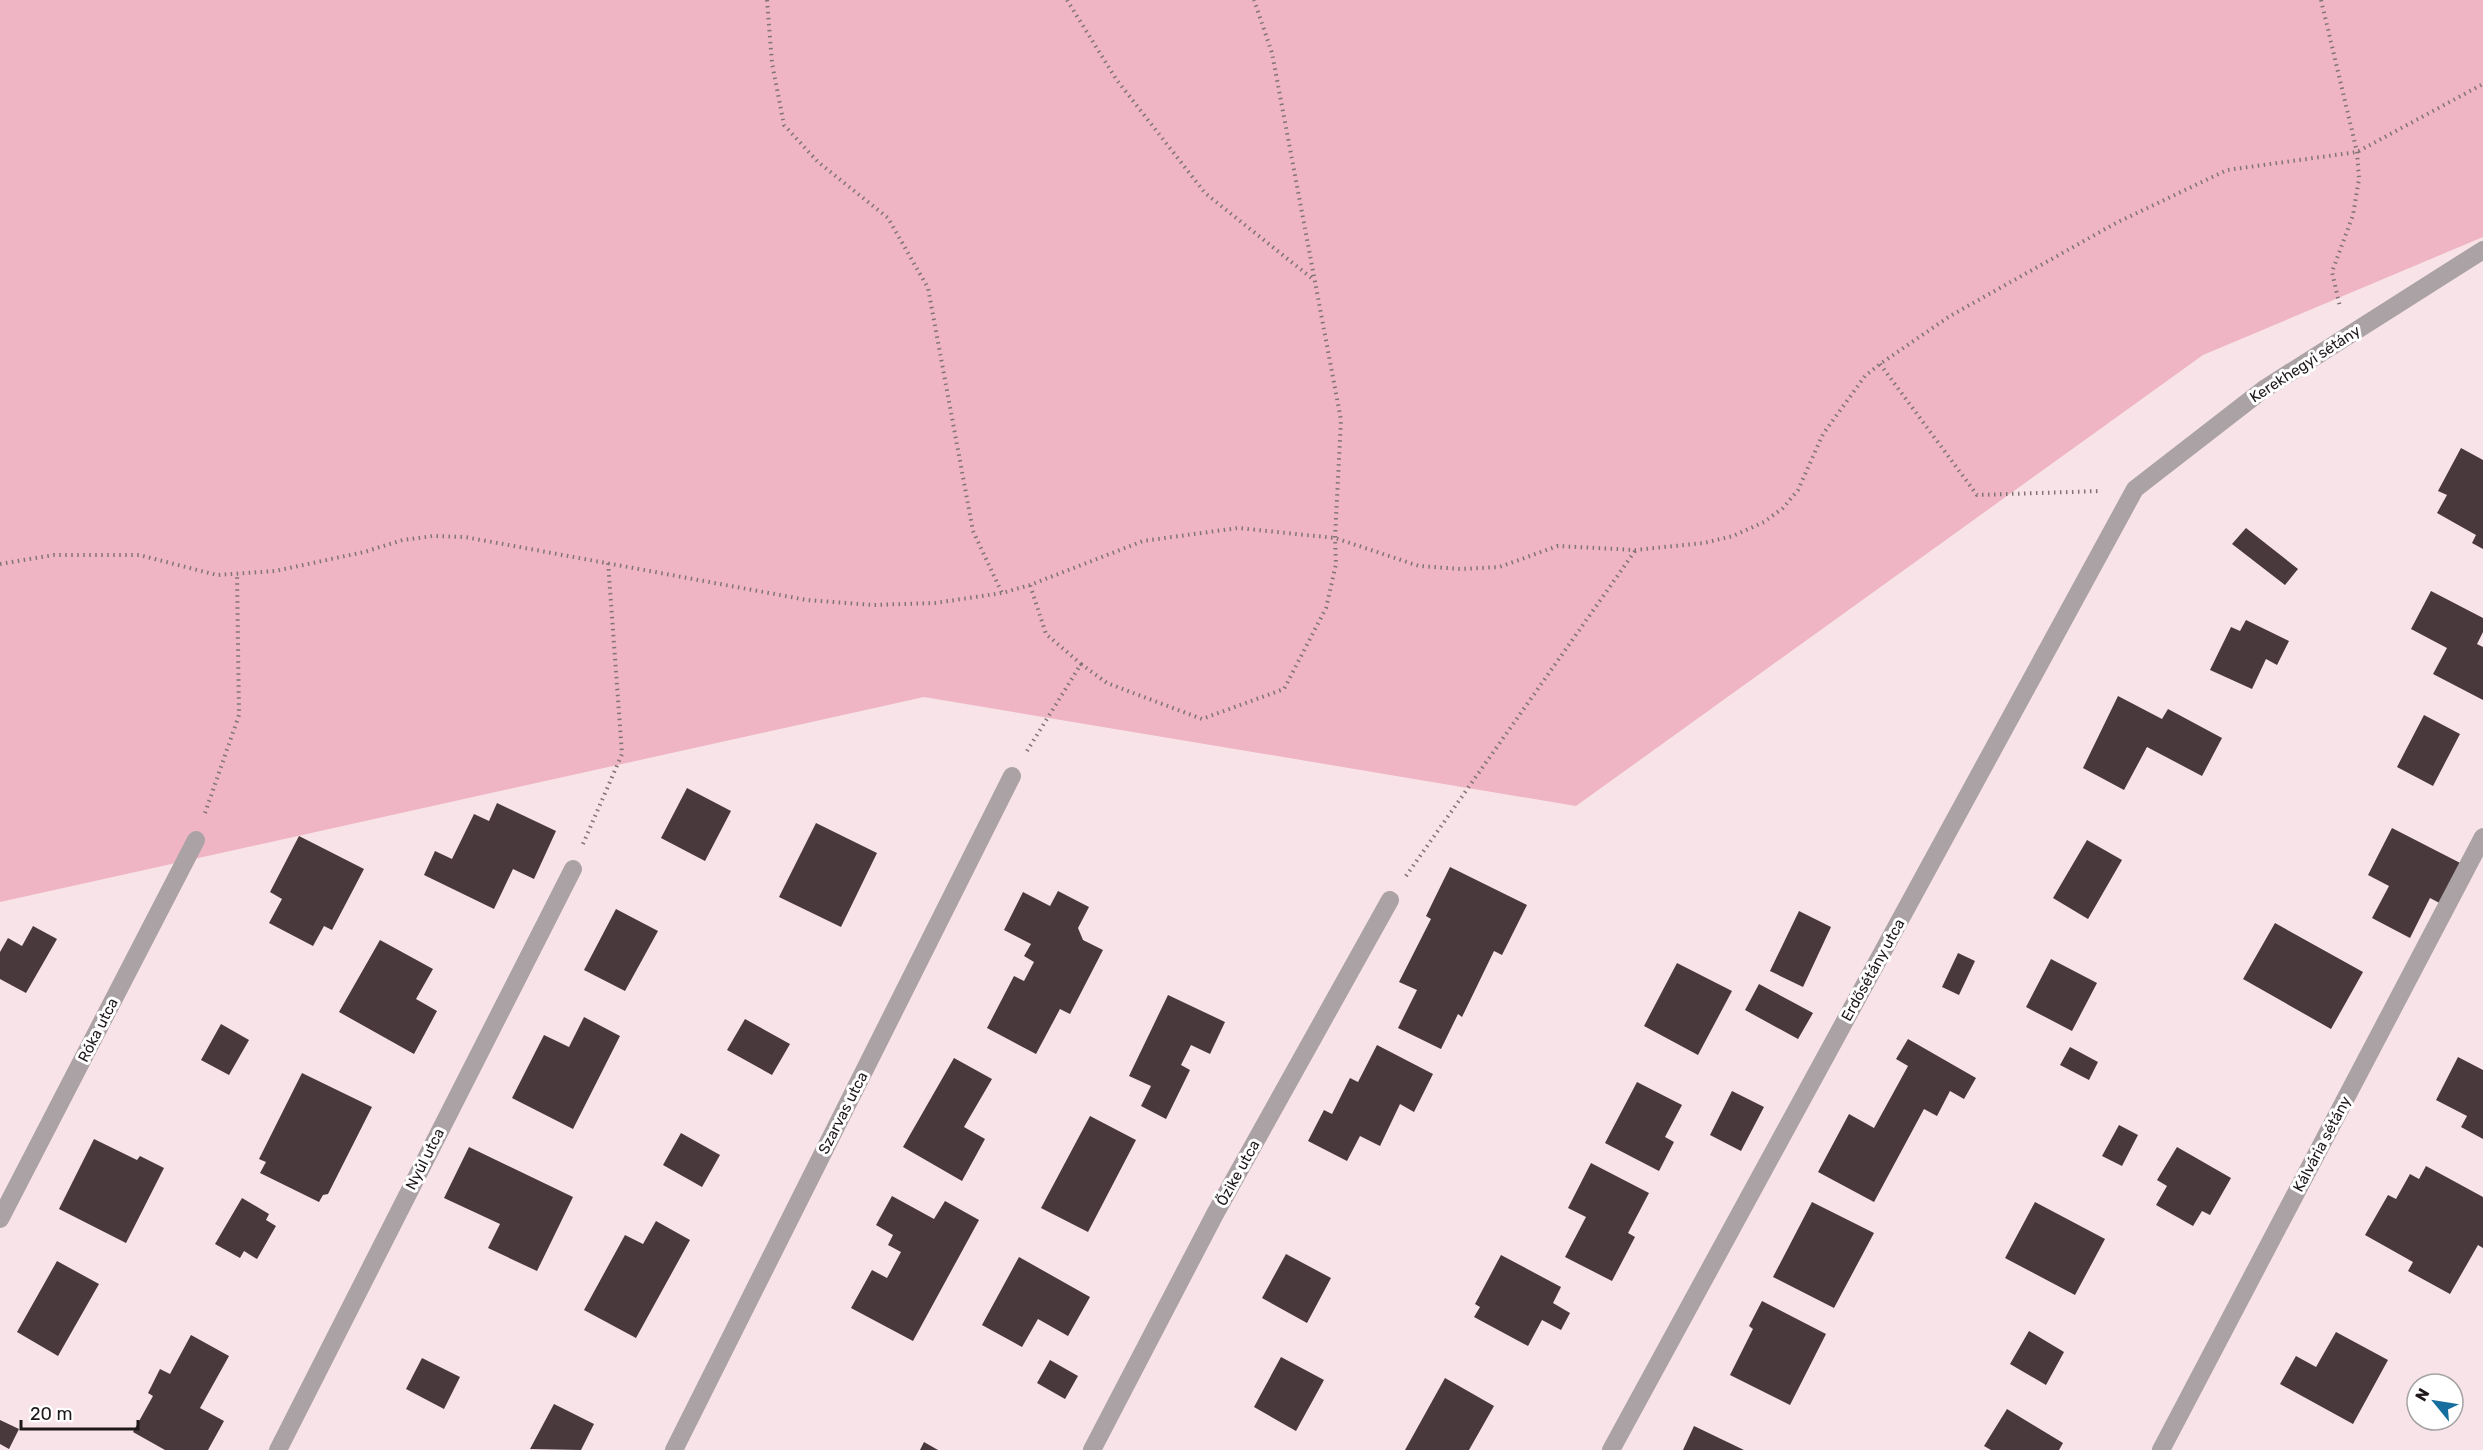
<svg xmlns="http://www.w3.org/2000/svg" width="2483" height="1450" font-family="Rubik,sans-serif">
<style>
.green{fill:#efb5c5}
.building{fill:#49393d}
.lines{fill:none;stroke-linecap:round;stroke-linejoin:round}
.path{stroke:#817477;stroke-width:4;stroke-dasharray:1.5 4.5;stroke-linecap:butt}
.minor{stroke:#aba2a5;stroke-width:18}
.labels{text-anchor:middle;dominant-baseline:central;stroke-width:6;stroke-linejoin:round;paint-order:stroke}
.street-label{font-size:15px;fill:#1f181a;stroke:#fff}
</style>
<rect width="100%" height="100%" fill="#f8e3e8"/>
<!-- green -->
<path class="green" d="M0,0H2483V237L2203,355L1576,806L924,697L0,902Z"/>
<!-- building -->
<path class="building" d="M2461,448L2483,460V549L2472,543L2476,535L2437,513L2447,495L2438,491Z
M2246,528L2298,569L2285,585L2232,544Z
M2431,591L2483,618V632L2477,644L2483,647V700L2433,674L2447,648L2411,629Z
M2246,620L2289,641L2277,665L2266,659L2252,689L2210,670L2231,627L2240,631Z
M2118,696L2162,719L2168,709L2222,738L2202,776L2147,747L2124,790L2083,768Z
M2424,715L2460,734L2433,786L2397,767Z
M687,788L731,811L705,861L661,838Z
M497,803L556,831L534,879L513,869L494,909L424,875L435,851L452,859L474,814L489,821Z
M816,823L877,853L841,927L779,897Z
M2392,828L2470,868L2449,908L2430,898L2410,938L2372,918L2389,886L2368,875Z
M299,836L364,869L332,930L324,926L313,946L269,923L282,899L270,892Z
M2087,840L2122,860L2088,919L2053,898Z
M1450,867L1527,905L1502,955L1494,951L1462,1017L1458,1014L1441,1049L1398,1028L1417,990L1399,982L1431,919L1426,916Z
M1058,891L1089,907L1078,928L1083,940L1103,950L1070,1014L1060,1009L1036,1054L987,1028L1014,976L1024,981L1034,962L1024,956L1031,944L1004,930L1023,892L1050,906Z
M616,909L658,931L625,991L584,970Z
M1799,911L1831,927L1803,987L1770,971Z
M2275,923L2363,972L2331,1029L2243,979Z
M33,926L57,939L26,993L0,979V952L8,938L22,946Z
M380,940L433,969L416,999L437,1011L414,1054L339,1012Z
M1958,953L1975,961L1959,995L1942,987Z
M2051,959L2097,983L2072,1031L2026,1007Z
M1677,963L1732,991L1698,1055L1644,1026Z
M1759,984L1813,1013L1798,1039L1745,1010Z
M1168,995L1225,1022L1210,1054L1191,1045L1181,1065L1190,1070L1166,1119L1141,1106L1151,1086L1129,1076Z
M584,1017L620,1036L573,1129L512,1098L544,1035L569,1047Z
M745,1019L790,1044L772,1075L727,1050Z
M221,1024L249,1040L229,1075L201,1060Z
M1908,1039L1976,1078L1964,1099L1950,1091L1937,1116L1924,1109L1874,1202L1818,1172L1849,1114L1874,1128L1908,1066L1896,1059Z
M1377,1045L1433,1074L1414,1112L1400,1104L1380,1146L1360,1136L1347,1161L1308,1141L1324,1110L1332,1114L1350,1078L1358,1082Z
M2070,1047L2098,1062L2089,1080L2060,1065Z
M2458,1057L2483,1070V1139L2461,1127L2467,1116L2436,1100Z
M954,1058L992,1079L964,1127L985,1139L962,1181L903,1147Z
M302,1073L372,1107L328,1194L323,1195L319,1202L260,1173L266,1162L259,1159Z
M1637,1082L1682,1105L1665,1137L1674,1142L1659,1171L1605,1143Z
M1732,1091L1764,1107L1741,1151L1710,1135Z
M1090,1116L1136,1140L1088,1232L1041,1208Z
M2119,1125L2138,1135L2122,1166L2102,1156Z
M681,1133L720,1155L702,1187L663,1165Z
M94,1139L137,1160L140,1156L164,1168L126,1243L59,1209Z
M469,1147L573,1197L537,1271L488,1248L500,1224L444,1198Z
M2177,1147L2231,1178L2210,1215L2202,1211L2193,1226L2156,1205L2167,1186L2157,1180Z
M1591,1163L1649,1193L1628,1233L1635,1237L1612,1281L1565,1257L1586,1217L1568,1208Z
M2426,1166L2483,1197V1248L2478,1245L2450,1294L2408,1271L2413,1262L2365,1235L2388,1195L2396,1199L2410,1174L2419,1179Z
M892,1196L934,1219L945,1201L979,1220L913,1341L851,1308L872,1270L887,1278L901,1252L888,1245L893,1235L876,1225Z
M242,1198L269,1214L266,1220L276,1226L257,1259L244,1251L240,1258L215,1244Z
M1812,1202L1874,1233L1834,1308L1773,1277Z
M2035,1202L2105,1239L2075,1295L2005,1258Z
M656,1221L690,1240L636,1338L584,1310L625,1235L643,1244Z
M1286,1254L1331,1278L1307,1323L1262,1298Z
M1501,1255L1561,1287L1553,1303L1570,1313L1561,1330L1542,1320L1528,1346L1474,1317L1480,1307L1475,1304Z
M1019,1257L1090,1297L1068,1336L1038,1319L1022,1347L982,1325Z
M57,1261L99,1284L58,1356L17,1332Z
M1762,1301L1826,1334L1790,1405L1730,1375L1753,1329L1749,1326Z
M2029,1331L2064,1352L2046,1385L2010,1364Z
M2336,1332L2388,1360L2353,1424L2280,1384L2296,1356L2316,1367Z
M191,1335L229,1356L200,1408L224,1421L208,1450H165L133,1432L153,1396L148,1393L160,1369L170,1374Z
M1281,1357L1324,1380L1296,1431L1254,1407Z
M422,1358L460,1377L444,1409L406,1389Z
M1050,1360L1078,1376L1065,1399L1037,1383Z
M1445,1378L1494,1406L1469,1450H1405Z
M554,1404L594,1424L581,1450L530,1449Z
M2007,1409L2063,1443L2059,1450H1991L1984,1446Z
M0,1420L19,1429L9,1449L0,1444Z
M1694,1426L1744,1450H1683Z
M924,1442L938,1450H920Z"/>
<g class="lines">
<!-- path -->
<path class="path" d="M767,0L772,63L784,125L818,162L888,218L928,288L973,531L1002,593
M1067,0L1116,79L1205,193L1314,280
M2321,0L2357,152L2359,179L2353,215L2332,272L2340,307
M1880,364L1977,495L2101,491
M0,564L54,555H139L217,575L275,571L364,552L403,540L433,536L465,537L807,600L873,605L935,603L1002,593L1030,585L1143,541L1238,528L1335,538L1419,566L1461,569L1499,567L1558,546L1635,550L1704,543L1733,536L1764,522L1783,508L1798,490L1823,434L1865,376L1880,364L1950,316L2116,223L2227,170L2357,152L2483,84
M1081,664L1107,683L1202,719L1284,689L1326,608L1336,564L1335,538L1341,420L1272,53L1254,0
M1027,751L1081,664L1046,634L1030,585
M205,813L239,715L237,573
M583,844L622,754L608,562
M1406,876L1635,551"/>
<!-- minor -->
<path class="minor" d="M0,1219L196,840
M278,1450L573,869
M674,1450L1012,776
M1092,1450L1215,1214L1390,900
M1611,1450L2135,489L2264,389L2483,250
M2161,1450L2483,837"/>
</g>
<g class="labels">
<!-- street labels -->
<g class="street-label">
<text transform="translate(2305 364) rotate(-33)">Kerekhegyi sétány</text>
<text transform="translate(1873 970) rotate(-61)">Erdősétány utca</text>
<text transform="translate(98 1030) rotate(-63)">Róka utca</text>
<text transform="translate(843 1113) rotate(-63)">Szarvas utca</text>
<text transform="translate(2322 1144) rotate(-62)">Kálvária sétány</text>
<text transform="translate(425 1159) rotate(-63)">Nyúl utca</text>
<text transform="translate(1238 1173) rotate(-61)">Őzike utca</text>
</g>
</g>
<!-- north arrow -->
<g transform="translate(2435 1402) rotate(300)"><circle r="28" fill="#ffffff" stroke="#a5a3a3" stroke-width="1.5"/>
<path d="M0-4.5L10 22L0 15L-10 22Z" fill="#156e9e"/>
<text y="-9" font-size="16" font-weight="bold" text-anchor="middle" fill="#1f181a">N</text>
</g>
<!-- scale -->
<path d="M21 1420v9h117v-9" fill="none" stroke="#1f181a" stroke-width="3"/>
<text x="30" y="1420" font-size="18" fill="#1f181a" stroke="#ffffff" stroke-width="4.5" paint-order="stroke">20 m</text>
</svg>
